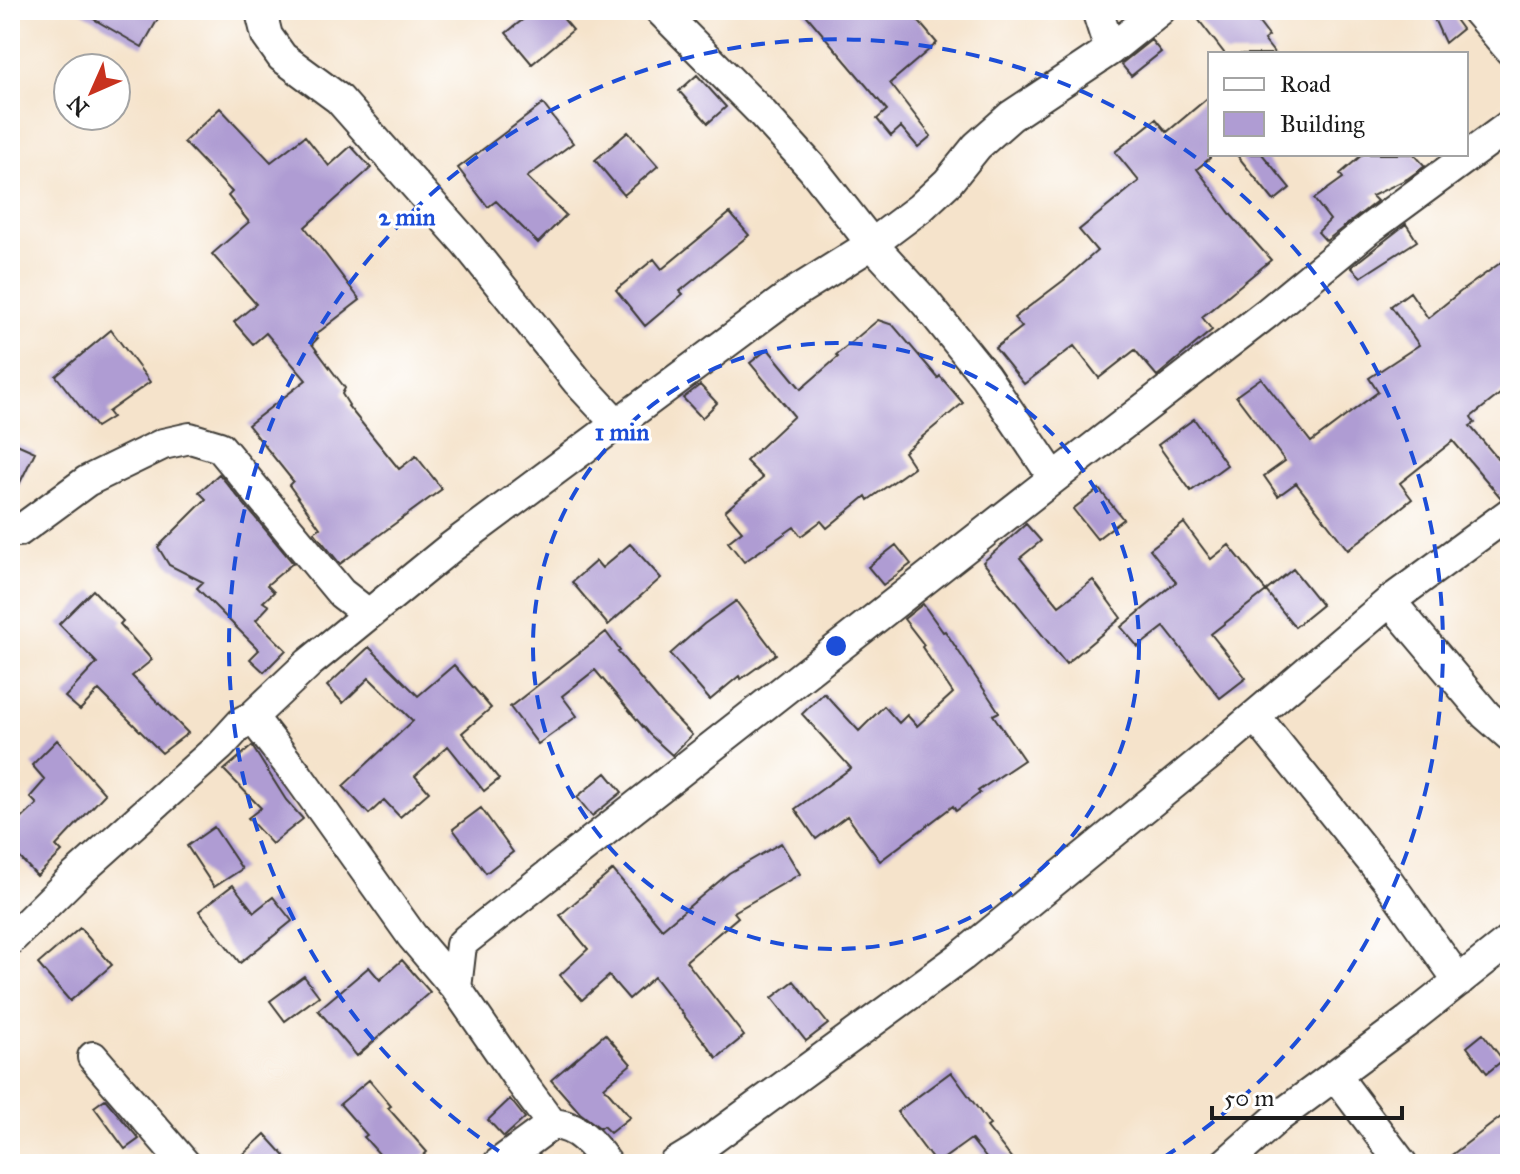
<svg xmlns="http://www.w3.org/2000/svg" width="1520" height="1174" font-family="'IM FELL Great Primer',serif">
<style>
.building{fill:#af9cd3}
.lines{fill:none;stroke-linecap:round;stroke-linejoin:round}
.street-casing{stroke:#3d3a36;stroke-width:34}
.street{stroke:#fff;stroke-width:30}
.ring{fill:none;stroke:#1d4ed8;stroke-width:4;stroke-dasharray:14 10}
.centre{fill:#1d4ed8;stroke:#fff;stroke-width:4}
.ring-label{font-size:24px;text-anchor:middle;font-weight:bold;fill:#1d4ed8;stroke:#fff;stroke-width:6;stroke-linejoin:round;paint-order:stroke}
</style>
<rect width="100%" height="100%" fill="#fff"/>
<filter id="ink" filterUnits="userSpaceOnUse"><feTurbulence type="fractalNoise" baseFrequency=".0125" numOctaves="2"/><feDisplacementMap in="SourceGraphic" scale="16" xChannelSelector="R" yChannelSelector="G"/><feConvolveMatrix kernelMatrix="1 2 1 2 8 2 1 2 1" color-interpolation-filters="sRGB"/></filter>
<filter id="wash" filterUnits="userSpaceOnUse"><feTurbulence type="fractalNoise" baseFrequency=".006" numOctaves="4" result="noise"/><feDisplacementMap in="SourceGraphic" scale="32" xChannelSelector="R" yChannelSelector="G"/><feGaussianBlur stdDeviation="1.8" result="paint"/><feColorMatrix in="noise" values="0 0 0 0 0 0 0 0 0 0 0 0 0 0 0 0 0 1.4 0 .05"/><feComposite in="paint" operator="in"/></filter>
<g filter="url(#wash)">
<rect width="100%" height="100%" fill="#f5e3cb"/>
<g id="blocks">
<!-- building -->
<path class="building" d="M78,10H163L142,47Z
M535,10H556L573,30L532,64L506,33Z
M802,10H909L937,43L890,83L931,136L918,147L901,127L891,136L877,119L887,110Z
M1191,10H1249L1269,36L1264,40L1275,54H1225Z
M1430,10H1448L1462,29L1445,43Z
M1151,40L1161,52L1131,76L1121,64Z
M697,75L726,107L708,123L679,91Z
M1210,96V158L1197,169L1232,216L1271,260L1202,317L1212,330L1157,376L1135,350L1099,378L1074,346L1024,384L995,348L1022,327L1014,318L1064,280L1097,251L1079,230L1139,181L1115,152L1156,119L1167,132Z
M543,104L573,143L527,177L566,215L538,243L496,201L488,207L458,168Z
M220,108L271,162L305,136L329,166L351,146L371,168L305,227L360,300L315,335L318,338L312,344L345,388L342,394L349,405L348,406L399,469L416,456L442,489L340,564L314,532L320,528L289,485L293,481L248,425L306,380L266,333L253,344L234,322L256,304L212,254L249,222L228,196L232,192L184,142Z
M628,132L658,166L624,195L595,160Z
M1236,154H1262L1290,188L1274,201Z
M1363,154H1414L1425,166L1407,179L1372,196L1377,201L1326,241L1318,232L1330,220L1314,199L1343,178L1340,174Z
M730,213L749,235L680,291L683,294L645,326L616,290L654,259L662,269Z
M1406,224L1417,241L1361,277L1351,267Z
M1510,256V386L1471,417L1475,423L1470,426L1510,473V495L1501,498L1453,441L1400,483L1412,499L1348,550L1296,483L1278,496L1264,476L1285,461L1236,396L1261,378L1311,442L1378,392L1369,378L1419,345L1391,306L1410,292L1428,318L1460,292Z
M878,320L893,325L938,378L940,376L963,403L904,452L914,467L868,500L866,496L827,528L821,521L801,536L794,527L744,562L728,542L742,531L725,511L763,478L746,461L794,416L750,363L768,349L801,389L838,357L836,355Z
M111,330L150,382L108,412L112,417L96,427L56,376Z
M700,385L717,403L702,418L683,398Z
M1194,419L1227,465L1191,491L1158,445Z
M10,441L35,452L10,503Z
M219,474L293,563L267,585L274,592L263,602L269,606L256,620L286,650L264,672L250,659L259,650L197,588L203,582L169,565L158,547L206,499L199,492Z
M1099,489L1123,519L1097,539L1073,509Z
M1184,523L1211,559L1229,545L1266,591L1211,634L1246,678L1220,698L1164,627L1138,647L1121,627L1176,582L1150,549Z
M1026,524L1041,541L1020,558L1059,606L1093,580L1121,618L1066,664L983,562Z
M630,544L661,578L608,625L572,582L596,561L602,568Z
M896,545L911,564L883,585L868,567Z
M1293,569L1322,605L1295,627L1266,591Z
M93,590L123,621L120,624L152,660L132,676L188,733L162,753L99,690L80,710L65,697L97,663L59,624Z
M736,601L776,654L741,679L739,676L710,700L670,654L704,624Z
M923,604L943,632L945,631L999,712L993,715L1024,760L978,791L980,793L956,811L953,806L880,861L847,816L816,839L795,809L851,768L802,714L824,693L859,731L884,706L899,723L907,715L917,726L953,693L922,647L924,645L904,619Z
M606,632L620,651L618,652L663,705L692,735L672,755L649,734L595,670L562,696L577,716L538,744L510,707Z
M369,647L418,696L454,665L491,708L462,733L499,779L484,791L448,746L415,776L429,792L400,817L384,800L369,814L343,786L413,721L369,678L343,703L327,686Z
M57,740L105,794L56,846L62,852L37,876L10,847V830L37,804L30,797L45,780L32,765Z
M252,746L286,800L303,819L272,844L248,818L261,808L224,770Z
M606,773L622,792L592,816L577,797Z
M481,808L513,852L486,873L453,829Z
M214,827L242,869L214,887L187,846Z
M781,843L800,874L734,912L738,917L686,961L744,1036L717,1058L654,977L629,999L609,976L582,1000L560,975L588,949L560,915L613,870L662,929L729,873Z
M233,885L254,912L273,897L292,921L240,963L199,911Z
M80,928L112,965L70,1001L38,964Z
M402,960L430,992L357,1056L318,1010L369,967L380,980Z
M304,976L319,996L285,1021L270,1001Z
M794,981L828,1024L806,1041L772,998Z
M605,1034L631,1064L604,1087L630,1117L610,1133L603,1126L600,1128L580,1113L551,1080Z
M1483,1034L1503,1060L1487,1073L1467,1047Z
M951,1072L990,1125L987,1127L1016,1164H991L971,1139L936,1164L897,1112Z
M369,1080L391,1106L388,1108L427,1152L414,1164H388L364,1137L367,1135L340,1104Z
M105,1099L139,1139L125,1149L94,1107Z
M510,1099L525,1118L504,1137L488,1120Z
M1510,1110V1153L1496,1164H1440Z
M265,1134L292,1164H233Z"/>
</g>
</g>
<g filter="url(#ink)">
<use href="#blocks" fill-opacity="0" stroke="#3d3a36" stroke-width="2"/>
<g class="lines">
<!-- street casing -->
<g class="street-casing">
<path id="street" d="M265,10L262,16L267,36L282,57L339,99L467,244L578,382L618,425
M660,10L763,114L813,169L872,244L926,303L985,376L1054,478
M1097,10L1110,50
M1476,10L1510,50
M19,531L87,481L163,444L190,438L220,447L341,593L368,614
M1390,601L1486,715L1510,736
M1255,716L1388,881L1459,981
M252,717L298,776L412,936L456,988L518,1078L552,1124C578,1125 593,1145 607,1164
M10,940L74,877L220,746L242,722L252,717L309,663L450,548L789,296L872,244L920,208L948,182L977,146L1011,116L1110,50L1160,10
M456,988L461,945L467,939L1054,478L1266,314L1369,229L1510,125
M93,1057L185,1164
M1335,1075L1402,1164
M498,1164L552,1124
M674,1164L697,1150L962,956L1210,754L1390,601L1510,513
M1225,1164L1277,1118L1408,1021L1510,940"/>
</g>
<!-- street -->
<use href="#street" class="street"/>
</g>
</g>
<!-- distance rings -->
<g class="ring">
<circle cx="836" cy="646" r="303"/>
<path d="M519 1164A607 607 0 1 1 1153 1164"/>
</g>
<circle cx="836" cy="646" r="12" class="centre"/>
<g class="ring-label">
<text x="407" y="225">2 min</text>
<text x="622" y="440">1 min</text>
</g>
<!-- margin -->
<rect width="1520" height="1174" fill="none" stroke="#fff" stroke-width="40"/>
<!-- legend -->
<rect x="1208" y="52" width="260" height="104" fill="#ffffff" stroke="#a4a4a4" stroke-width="2"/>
<rect x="1224" y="78" width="40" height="12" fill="#ffffff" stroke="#a4a4a4" stroke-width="2"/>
<text x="1280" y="92" font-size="24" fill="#1c1c1c">Road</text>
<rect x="1224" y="112" width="40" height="24" fill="#af9cd3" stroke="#a4a4a4" stroke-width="2"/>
<text x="1280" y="132" font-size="24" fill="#1c1c1c">Building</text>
<!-- north arrow -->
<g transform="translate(92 92) rotate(225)"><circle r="38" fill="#ffffff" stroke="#a4a4a4" stroke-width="2"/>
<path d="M0-6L14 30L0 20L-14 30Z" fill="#c8321e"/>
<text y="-12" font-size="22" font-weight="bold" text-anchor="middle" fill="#1c1c1c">N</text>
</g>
<!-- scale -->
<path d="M1212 1106v12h190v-12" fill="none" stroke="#1c1c1c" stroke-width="4"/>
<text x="1224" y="1106" font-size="24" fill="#1c1c1c" stroke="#ffffff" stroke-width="6" paint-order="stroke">50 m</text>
</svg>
